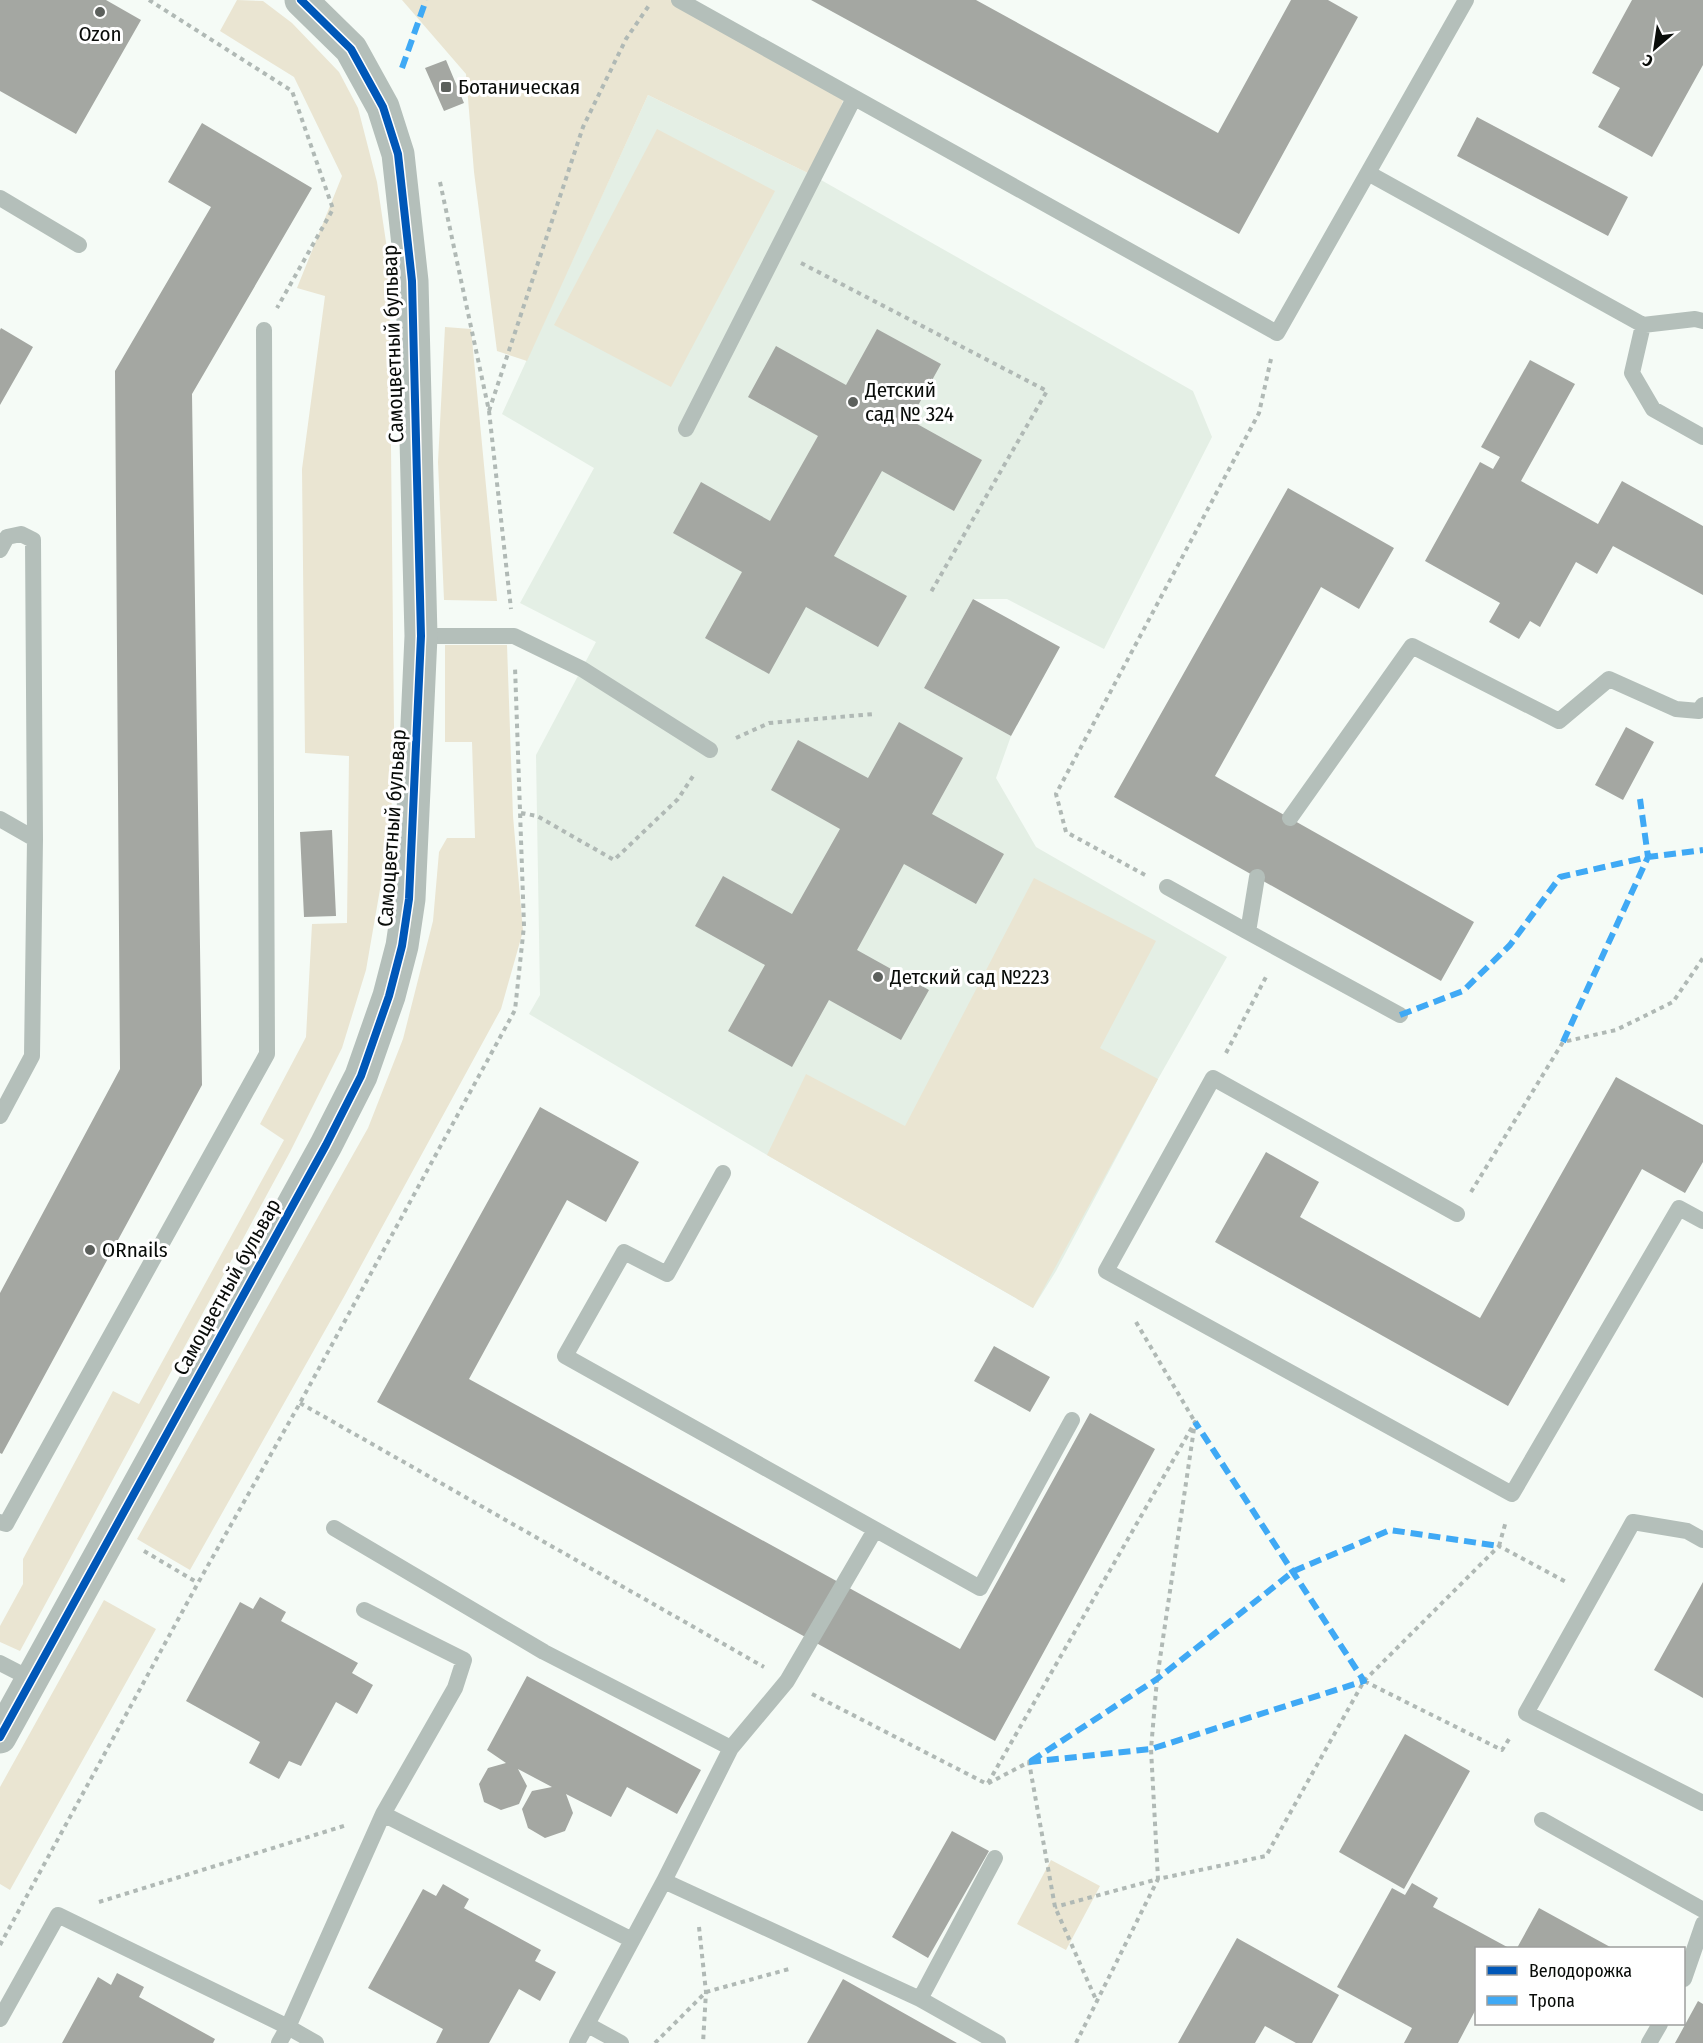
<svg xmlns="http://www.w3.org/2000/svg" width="1703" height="2043" font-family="'Fira Sans Condensed',sans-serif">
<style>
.built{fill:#e4efe5}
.green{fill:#eae5d2}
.building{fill:#a4a7a2}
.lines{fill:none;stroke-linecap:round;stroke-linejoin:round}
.path{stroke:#b0b9b5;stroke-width:4;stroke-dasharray:4.5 4.5;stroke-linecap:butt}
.service{stroke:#b4bfba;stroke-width:16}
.tertiary{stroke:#b4bfba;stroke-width:33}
.quiet{stroke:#3fa9f5;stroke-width:6;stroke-dasharray:12 6;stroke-linecap:butt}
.cycleway-casing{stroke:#fff;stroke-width:11}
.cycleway{stroke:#0057b8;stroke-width:8}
.poi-dot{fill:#5c605c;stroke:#fff;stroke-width:2}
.labels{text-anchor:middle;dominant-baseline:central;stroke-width:6;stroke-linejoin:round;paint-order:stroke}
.poi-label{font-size:21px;fill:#090c09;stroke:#fff;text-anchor:start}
.street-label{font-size:21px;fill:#090c09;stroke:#fff}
</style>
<rect width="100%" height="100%" fill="#f5fbf6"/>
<!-- built -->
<path class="built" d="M648,95L814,176L1193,391L1212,437L1104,649L1007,599H973L924,688L1011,736L996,778L1036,847L1227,957L1158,1079L1056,1271L1033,1308L767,1155L529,1014L540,995L536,755L596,642L520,603L594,468L502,414Z"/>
<!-- green -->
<path class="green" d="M237,0L263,1L292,23L339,72L358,108L377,182L389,262L394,726L391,826L366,970L342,1048L290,1152L20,1651L0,1642V1626L23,1584V1559L113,1391L139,1404L284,1140L260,1124L306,1037L312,924L347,923L349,756L305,753L302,469L325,296L297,288L342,176L294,77L220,31Z
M402,0H682L846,93L814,176L648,95L527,361L497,351L474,172L466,74Z
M657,129L775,191L671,387L554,325Z
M445,327L471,329L497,601L444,600L438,462Z
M445,645H507L513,816L523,931L501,1009L345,1295L190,1570L137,1539L368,1128L403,1039L433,921L439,852L447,838H475L472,742H445Z
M1034,878L1156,941L1100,1048L1158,1079L1033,1308L767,1155L806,1074L905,1126Z
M104,1600L156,1629L10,1890L0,1884V1787Z
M1051,1860L1100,1886L1066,1950L1017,1924Z"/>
<!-- building -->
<path class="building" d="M0,0H106L141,20L76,134L0,91Z
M811,0H976L1218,133L1291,0H1328L1358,17L1239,234Z
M1632,0H1703V65L1652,157L1598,127L1620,88L1592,73Z
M446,60L464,103L444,111L425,68Z
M1477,117L1628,197L1608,236L1457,156Z
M202,123L312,188L192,394L202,1085L2,1454L0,1453V1293L120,1069L115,371L211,207L168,182Z
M1,328L33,347L0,405V330Z
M877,329L941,364L910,420L982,460L954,511L882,471L834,556L907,596L878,647L806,607L769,674L705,638L742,572L673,533L701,482L770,521L818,436L748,397L776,346L846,385Z
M1530,360L1575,384L1521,481L1598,524L1622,481L1703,526V595L1613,546L1597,574L1576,562L1540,627L1530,621L1519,639L1489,622L1500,603L1425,561L1480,462L1493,469L1500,457L1481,447Z
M1288,488L1394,548L1359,609L1321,587L1215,776L1474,922L1441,981L1114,797Z
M973,599L1060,647L1011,736L924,688Z
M899,722L963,758L932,814L1004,854L976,904L904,864L857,950L929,990L901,1040L829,1000L792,1067L728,1031L765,965L695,926L723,876L792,914L840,829L771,790L798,740L868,778Z
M1626,727L1654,742L1623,800L1595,785Z
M332,830L336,916L304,917L300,832Z
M1616,1077L1703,1125V1162L1685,1193L1642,1169L1508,1406L1215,1242L1266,1152L1319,1182L1300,1217L1480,1318Z
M540,1107L639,1162L606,1222L567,1200L469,1379L960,1649L1090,1413L1155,1449L995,1741L377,1402Z
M994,1346L1050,1377L1030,1412L974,1381Z
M1703,1582V1698L1654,1670Z
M260,1597L286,1612L281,1621L358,1663L352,1673L373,1685L357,1714L336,1702L301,1766L289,1761L279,1779L249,1763L260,1742L186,1701L240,1602L253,1609Z
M527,1676L701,1770L677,1814L627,1787L611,1817L566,1794L573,1813L565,1831L545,1838L528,1828L522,1809L532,1791L552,1787L518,1769L527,1786L519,1804L501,1810L484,1802L479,1784L488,1768L506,1763L487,1750Z
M1405,1734L1470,1771L1404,1889L1339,1852Z
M952,1831L989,1851L928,1958L892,1937Z
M1412,1883L1438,1898L1433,1907L1509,1948H1476V2009L1458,2043H1404L1412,2028L1337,1987L1392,1888L1405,1895Z
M443,1884L469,1899L464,1908L541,1950L535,1961L556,1972L540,2001L519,1989L489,2043H436L443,2029L368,1988L423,1889L436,1896Z
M1539,1908L1612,1948H1517Z
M1237,1938L1339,1995L1312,2043H1296L1265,2026L1255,2043H1178Z
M117,1973L144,1987L139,1997L215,2039L213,2043H62L98,1977L111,1985Z
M843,1979L957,2043H807Z
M1698,2001L1703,2004V2043H1675Z"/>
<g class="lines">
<!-- path -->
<path class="path" d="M149,0L292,91L333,209L277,308
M440,182L489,411L511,609
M801,263L1047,391L931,592
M489,411L583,127L626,39L650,4
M736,738L769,723L874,714
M521,813L537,816L614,860L678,799L695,773
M1145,875L1066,832L1056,794L1259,413L1271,359
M1226,1053L1267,975
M1471,1192L1563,1042L1616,1030L1673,1002L1703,958
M1136,1322L1195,1422
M300,1403L764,1667
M1499,1546L1506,1521
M144,1551L198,1583
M1364,1681L1499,1546L1568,1583
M812,1694L987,1784L1029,1762L1055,1907L1097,2002
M988,1783L1195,1422L1157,1679L1151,1749L1158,1879L1055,1907
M99,1902L347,1825
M699,1927L706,1992L703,2043
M0,1945L198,1583L300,1403L515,1010L524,926L515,667
M655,2043L706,1992L789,1969
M1076,2043L1158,1879L1266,1856L1364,1681L1502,1750L1511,1736"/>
<!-- service -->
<path class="service" d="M679,0L1277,333L1466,0
M1368,173L1643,325L1695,319L1703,321
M0,198L79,245
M1643,325L1632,373L1653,409L1703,437
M686,429L854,98
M0,550L7,537L21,534L33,540L35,839L32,1056L0,1116
M421,636H514L582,669L710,750
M1290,818L1412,646L1559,721L1609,679L1676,709L1699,711L1703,705
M0,819L35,839
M1257,877L1248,932L1400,1015
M1167,887L1248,932
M723,1173L667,1274L624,1252L565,1356L980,1588L1072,1420
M1457,1214L1213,1078L1106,1271L1512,1494L1679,1208L1703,1221
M0,1522L6,1524L267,1054L264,330
M334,1528L544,1652L731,1748L664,1881L577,2043
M1703,1540L1687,1531L1633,1522L1526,1713L1703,1803
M364,1610L464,1660L455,1688L383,1814
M0,1663L31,1679
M731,1748L787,1681L875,1530
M1542,1820L1703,1910
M664,1881L920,1999L998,2043
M1684,1979L1703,1924
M920,1999L995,1858
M0,2019L58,1915L288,2027L279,2043
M588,2025L621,2043
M316,2043L288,2027L383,1814L632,1940
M1649,2043L1660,2024"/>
<!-- tertiary -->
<path class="tertiary" d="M0,1737L326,1145L361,1076L389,996L402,946L409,899L421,636L412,281L398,154L383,107L351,49L301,0"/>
<!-- quiet -->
<path class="quiet" d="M402,68L426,0
M1400,1015L1463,991L1510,945L1560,877L1648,857L1703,850
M1563,1042L1648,857L1640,799
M1031,1761L1157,1679L1294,1571L1390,1530L1499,1546
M1029,1762L1151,1749L1364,1681L1195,1422"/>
<!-- cycleway casing -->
<g class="cycleway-casing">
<path id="cycleway" d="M0,1737L326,1145L361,1076L389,996L402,946L409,899L421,636L412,281L398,154L383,107L351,49L301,0"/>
</g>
<!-- cycleway -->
<use href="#cycleway" class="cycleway"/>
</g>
<!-- markers -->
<g class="poi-dot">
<circle cx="100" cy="12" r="6"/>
<rect x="440" y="81" width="12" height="12" rx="3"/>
<circle cx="853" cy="402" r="6"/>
<circle cx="878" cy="977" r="6"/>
<circle cx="90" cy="1250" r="6"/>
</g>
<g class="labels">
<!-- poi labels -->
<g class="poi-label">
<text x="100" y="34" text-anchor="middle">Ozon</text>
<text x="458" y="87">Ботаническая</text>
<text x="865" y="390">Детский<tspan x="865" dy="24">сад № 324</tspan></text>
<text x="890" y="977">Детский сад №223</text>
<text x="102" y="1250">ORnails</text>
</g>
<!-- street labels -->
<g class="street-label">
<text transform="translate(393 344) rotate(-92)">Самоцветный бульвар</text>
<text transform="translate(392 828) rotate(-86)">Самоцветный бульвар</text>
<text transform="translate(227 1287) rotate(-61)">Самоцветный бульвар</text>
</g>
</g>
<!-- legend -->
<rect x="1475" y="1947" width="210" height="78" fill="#ffffff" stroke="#9d9e9d" stroke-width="1.5"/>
<rect x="1487" y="1966" width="30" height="9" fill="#0057b8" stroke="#9d9e9d" stroke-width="1.5"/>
<text x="1529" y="1977" font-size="18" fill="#090c09">Велодорожка</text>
<rect x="1487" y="1996" width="30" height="9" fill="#3fa9f5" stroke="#9d9e9d" stroke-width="1.5"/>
<text x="1529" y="2007" font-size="18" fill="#090c09">Тропа</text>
<!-- north arrow -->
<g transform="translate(1655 48) rotate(209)" stroke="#ffffff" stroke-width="4.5" paint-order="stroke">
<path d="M0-4.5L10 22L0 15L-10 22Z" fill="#090c09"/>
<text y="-9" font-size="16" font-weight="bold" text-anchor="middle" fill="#090c09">С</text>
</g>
</svg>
